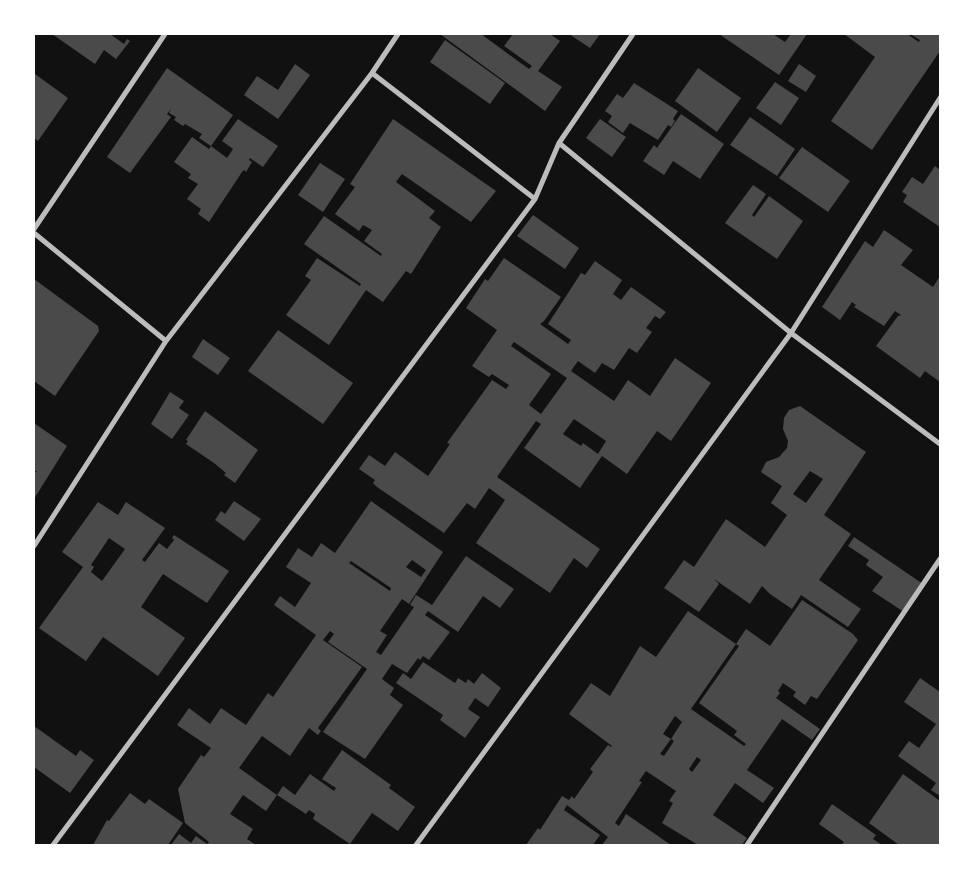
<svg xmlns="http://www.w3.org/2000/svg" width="974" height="879" font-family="'Golos Text',sans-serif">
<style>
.building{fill:#4a4a4a;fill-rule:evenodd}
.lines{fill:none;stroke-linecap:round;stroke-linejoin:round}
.minor{stroke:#bcbcbc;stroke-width:5}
</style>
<rect width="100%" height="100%" fill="#111"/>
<!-- building -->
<path class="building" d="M52,34H110L124,44L127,39L130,41L116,59L104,50L95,64Z
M440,34H481L529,69L532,66L504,46L513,34H550L560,41L538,71L562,87L545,111Z
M569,34H600L590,48Z
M719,34H773L785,42L791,34H807L779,75Z
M844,34H907L919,42L920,40L910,34H940V51L872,150L831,121L875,57Z
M445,40L505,83L490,104L430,62Z
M295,64L310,75L278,119L244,95L257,76L278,90Z
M799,64L816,76L806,92L788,81Z
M167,68L233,115L211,146L227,158L233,149L222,141L238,119L278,146L263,167L250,158L249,160L252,162L246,172L244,170L242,172L209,222L198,214L201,209L187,199L198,184L188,178L191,174L174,162L192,137L209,149L211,146L199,138L202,134L185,124L183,126L174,120L176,117L169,113L171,109L167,114L171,117L130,173L107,157Z
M698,68L741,98L717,132L675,101Z
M35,74L68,98L38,141L34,138Z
M775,82L799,98L781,125L756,108Z
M634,83L678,111L673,119L675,121L671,127L668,125L658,140L630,123L623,133L608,122L612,116L605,111L617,94L623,98Z
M681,114L724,144L700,179L673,161L664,175L643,161L654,145L657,148Z
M750,117L795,149L777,176L730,145Z
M393,119L496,191L471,222L402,174L396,182L435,211L429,218L441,227L411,274L406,271L383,302L366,290L329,345L286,315L311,280L305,276L317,258L360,286L361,284L304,244L324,216L381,256L382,254L364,241L372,230L363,225L359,231L335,214L355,187L350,184Z
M600,119L626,137L612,157L586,138Z
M802,147L850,181L828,212L779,178Z
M320,163L345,179L323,212L298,195Z
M935,166L940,170V227L903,202L907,195L902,192L912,177L923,184Z
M753,185L766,194L752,215L754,217L769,196L803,221L777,259L725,223Z
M533,215L579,248L565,269L517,236Z
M884,230L913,250L901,265L933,287L940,276V382L925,371L920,378L876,346L898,316L901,315L895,311L884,326L854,307L856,305L852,302L840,320L822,307L865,241L873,247Z
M504,258L561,297L544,321L540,324L568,344L571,340L548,324L581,273L585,275L595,261L622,280L613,294L621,300L631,287L666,312L660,319L655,316L646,328L652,332L637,353L629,348L614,370L602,363L595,373L578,361L571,371L614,401L628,380L650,396L675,358L711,383L671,441L657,431L627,474L602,456L580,488L524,448L541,424L536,421L497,477L600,549L587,568L574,558L550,593L476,543L505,500L489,488L475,509L467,503L444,533L377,487L373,483L375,480L359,469L369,455L385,466L395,452L428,476L450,444L447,443L492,380L506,389L509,385L492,374L489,377L472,366L497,330L466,308L485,279L488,281ZM514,342L567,378L541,414L529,405L551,374L511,346ZM574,419L606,441L598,454L583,443L581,446L563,434Z
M34,279L98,326L99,331L55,396L34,381Z
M278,330L353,383L323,424L248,371Z
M203,339L230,358L218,375L192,357Z
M170,392L184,401L179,408L189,415L172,439L151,424Z
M800,406L866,452L824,515L851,534L819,580L861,609L848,627L801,595L792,609L770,594L762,586L750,604L714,579L719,584L699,612L664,588L684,560L694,567L726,519L765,547L787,515L771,503L782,486L761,472L766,462L779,457L787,448L788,441L783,429L784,418L789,410ZM810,471L823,479L806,503L793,494Z
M205,411L258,450L235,483L224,475L226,473L214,463L186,444L188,441L186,440Z
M34,423L67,446L34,499V472H37L34,470Z
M234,501L261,519L244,541L215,520L221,511L225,514Z
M371,501L443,552L409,604L402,599L380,631L387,635L376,652L381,655L414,607L410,605L416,595L432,605L466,556L514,589L500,608L483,596L458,632L428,611L425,615L450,632L429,660L423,656L420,660L418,658L407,673L392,664L382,679L394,688L390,695L403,705L365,759L323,732L367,669L328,642L334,634L330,631L323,640L362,667L318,728L321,731L318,735L309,728L290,756L262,736L239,768L277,795L266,811L243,795L230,814L253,829L247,839L256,845H171L179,834L191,843L196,836L207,844L209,842L185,823L178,789L201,755L204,757L211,748L177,725L189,708L210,724L221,708L246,725L268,693L273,697L316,635L274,605L280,596L295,607L311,583L286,567L298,548L312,557L321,543L335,553ZM412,560L426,570L421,577L406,567ZM351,561L391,588L390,591L349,563Z
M98,502L118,515L126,502L165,528L142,560L145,562L159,543L167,549L174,540L172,538L174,535L229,571L207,603L163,574L141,607L185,638L158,676L103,637L86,661L39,628L83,567L62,552ZM109,538L125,549L102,581L91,572L94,567L91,565Z
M854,537L923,584L904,612L872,591L883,577L866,565L869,560L848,546Z
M802,600L853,634L858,640L817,699L811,696L805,705L793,696L796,692L783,683L778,691L780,693L776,698L820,729L812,740L782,719L747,770L774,788L763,803L735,783L713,815L747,838L742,845H698L662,823L673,803L669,801L676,791L646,771L639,781L642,782L615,823L619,826L626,814L671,845H602L608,837L567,805L564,810L600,835L593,845H526L538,828L540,830L562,796L569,800L572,796L574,799L593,772L590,769L608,745L611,747L612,746L569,714L591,683L610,696L640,646L656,657L688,611L736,644L691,709L744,746L746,744L734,735L737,731L699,703L739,646L736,644L746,629L770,646ZM675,716L682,722L671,739L674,741L664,756L660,754L671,739L663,734ZM697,757L701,760L692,772L689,769Z
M423,662L455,683L458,678L466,683L468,679L474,684L482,673L501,688L488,707L475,698L468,709L480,717L465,738L440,720L443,715L396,683L403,673L411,679Z
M920,678L940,692V796L931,790L936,783L898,756L909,741L919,748L936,724L904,702Z
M34,726L76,756L80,750L94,760L70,793L34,767Z
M342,750L391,785L389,788L415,807L398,831L372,813L350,844L313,819L315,814L309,810L306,814L277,795L283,786L295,795L310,774L334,791L336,788L322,779Z
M903,774L940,801V845H899L869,823Z
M130,793L145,804L149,799L183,823L168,845H93L107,820L109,821Z
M832,804L876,835L873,839L882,845H841L844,842L819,824Z"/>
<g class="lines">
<!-- minor -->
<path class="minor" d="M372,73L535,199
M559,143L791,333L940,444
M34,229L165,34
M34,233L166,341
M34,546L166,341L372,73L398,34
M53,845L535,199L559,143L633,34
M416,845L791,333L940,98
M747,845L940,559"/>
</g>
<!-- border -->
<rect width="974" height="879" fill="none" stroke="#ffffff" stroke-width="70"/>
</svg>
